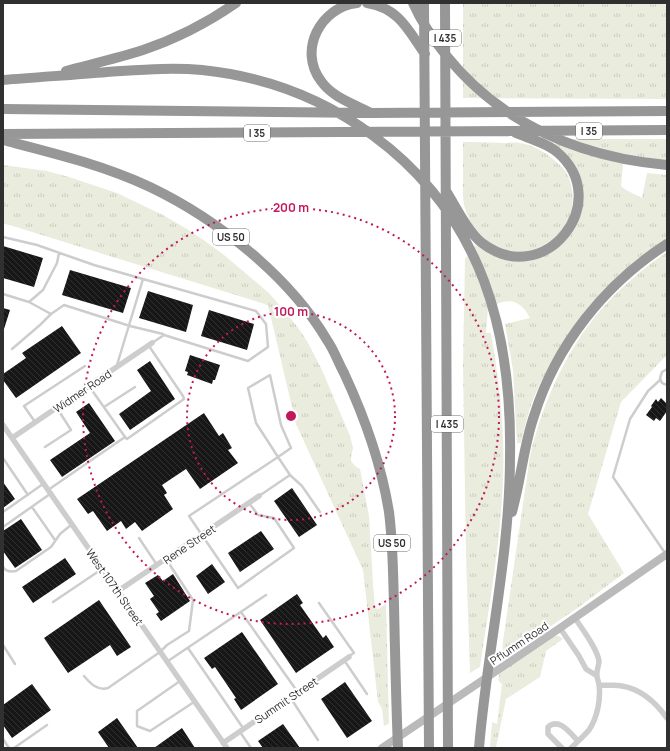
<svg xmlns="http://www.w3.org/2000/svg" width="670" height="751" font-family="Manrope,sans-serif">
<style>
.grass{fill:url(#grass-tufts)}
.building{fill:url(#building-back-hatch)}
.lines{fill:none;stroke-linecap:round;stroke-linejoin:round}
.lane{stroke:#cdcdcd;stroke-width:2.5}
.street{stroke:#cdcdcd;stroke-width:5.5}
.secondary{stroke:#bababa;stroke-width:8}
.highway{stroke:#979797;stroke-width:10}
.ring{fill:none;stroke:#c2185b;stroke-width:2;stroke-dasharray:2 4}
.labels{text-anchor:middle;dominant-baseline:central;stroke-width:4;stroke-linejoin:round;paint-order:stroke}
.shield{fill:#fff;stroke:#6e6e6e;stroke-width:1}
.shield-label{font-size:10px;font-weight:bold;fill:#303030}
.street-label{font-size:11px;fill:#303030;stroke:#fff}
.centre{fill:#c2185b;stroke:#fff;stroke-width:2}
.ring-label{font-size:12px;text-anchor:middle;font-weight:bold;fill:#c2185b;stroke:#fff;stroke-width:4;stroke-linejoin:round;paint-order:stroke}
</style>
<defs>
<pattern id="grass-tufts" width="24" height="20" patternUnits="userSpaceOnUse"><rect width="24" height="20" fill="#eaedde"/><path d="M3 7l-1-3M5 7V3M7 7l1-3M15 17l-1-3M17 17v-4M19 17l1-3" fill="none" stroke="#c9ccbf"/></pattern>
<pattern id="building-back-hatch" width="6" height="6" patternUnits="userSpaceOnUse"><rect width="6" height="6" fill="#171717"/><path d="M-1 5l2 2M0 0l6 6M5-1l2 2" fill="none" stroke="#303030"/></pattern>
</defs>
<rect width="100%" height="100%" fill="#fff"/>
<!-- grass -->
<path class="grass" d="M463,3H663L667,6V99L463,98Z
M570,139H667V160L624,155L621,186L626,190L642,198L647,173L667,175V239C616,270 579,311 551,364C543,377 536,391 531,405C527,417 524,430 521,443H517L513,370L505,324L530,318C528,315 526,310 523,308C512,296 499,303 488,308L486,333H491C497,369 502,404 503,439C506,514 491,593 480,667L470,673L466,556L463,365L465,259L475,245C487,252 499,259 514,261C540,265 574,242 580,216C581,209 578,196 577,189C576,182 576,170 573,165C570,157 561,150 555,144Z
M463,142C476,142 489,142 502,143C508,143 515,142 520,143C533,145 546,152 555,161C557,163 560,165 562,167C574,180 576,205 568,221C553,249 514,263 489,242C477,232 469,223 465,208C462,199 463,190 463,181C463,168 463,155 463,142Z
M3,165L47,171L69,177L117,193L144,206L163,215L187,229L205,241L224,255L269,293L296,325L307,341L322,370L350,436L353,448L351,457V461L355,466L360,469L369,516L373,583C373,589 374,591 374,597C375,601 374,604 375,608L378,609L386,604L389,723L384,726L382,709L378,702L363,570L296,424L268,305L3,223Z
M667,252V355L621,402L588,514L624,573L579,607L502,659L503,641L530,456C545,393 574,332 622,288C636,275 651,263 667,252Z
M556,636H559L563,639L546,651L540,677L506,699L496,748H490L492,722L497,724L502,684L498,680L500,672L552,637Z"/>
<!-- building -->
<path class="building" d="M3,246L43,258L34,287L3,278Z
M70,270L131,288L123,313L62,295Z
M148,291L193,305L186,332L139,318Z
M3,308L10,310L4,329H3Z
M209,310L254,324L247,350L201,336Z
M62,326L81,353L16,398L3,380V374L26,358L22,353Z
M190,355L220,365L215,380H213L212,384L187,375L188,372L185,371Z
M150,361L175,399L130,430L119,414L151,391L137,370Z
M661,398L667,404V411L660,421L656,418L654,421L646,415L652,407L651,406L656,399L658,402Z
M89,403L115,441L62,477L50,460L90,433L76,412Z
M204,413L219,436L223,433L232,448L228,450L238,463L200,489L186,469L162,485L167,493L164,495L173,509L142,531L135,522L126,529L121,521L107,531L93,511L88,514L77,499Z
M3,482L15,499L3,508Z
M292,488L317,525L299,537L274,501Z
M21,519L42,550L15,568L3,551V531Z
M261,531L274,549L240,572L228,553Z
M65,558L76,574L33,603L22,587Z
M212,564L225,582L208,594L196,576Z
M173,574L190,601L161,621L156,614L159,612L150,599L154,596L145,583L158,575L163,581Z
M297,594L303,603L300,605L323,638L326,635L334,647L296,673L260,620Z
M99,600L131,647L117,656L110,645L68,673L44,638Z
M242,632L278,684L241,710L234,699L236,698L215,667L212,669L204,658Z
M345,682L372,721L347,738L321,699Z
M32,684L51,710L12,738L3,725V705Z
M117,718L138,748H109L98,732Z
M283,724L300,748H263L258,741Z
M182,728L195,748H154Z"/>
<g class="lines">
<!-- lane -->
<path class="lane" d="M3,237L37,245L94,265L143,279L256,311L266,324L268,347L248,361L164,335L152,343
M3,294L29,302L43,290L57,263L59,253
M29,302L51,314L64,305L130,326L163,334
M12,349L40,325L51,314
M117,365L143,279
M667,369L662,372L660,378L662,383L667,385
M660,380L648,391L630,419L613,477L665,553
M89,386L125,437L127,439L184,399L183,396L149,346
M104,407L135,387
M35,422L24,406L85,366
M45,447L71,430L57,408
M3,458L28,495
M48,490L125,437
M259,496L290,475L302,486L320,512
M249,503L258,515L274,518L294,548L238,588L189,516L278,457L256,423L248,388L270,375L281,425L291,448L278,457L290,475
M32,507L55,540
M3,512L43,484
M3,527L50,494
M139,538L157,565
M3,567C6,572 11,572 16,571L51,547L60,534L71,525
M53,602L102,569
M319,603L354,653L349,656
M241,612L297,691
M3,645L15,664
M188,648L243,728
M344,660L367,694
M168,661L266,595
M84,676C90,683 97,691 108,688L160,652L167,645L189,631L193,600L166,559
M180,681L137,711V726L150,731L194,702
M290,697L318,740
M240,732L251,748
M3,739L9,748
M14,748L47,725"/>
<!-- street -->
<path class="street" d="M3,425L227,748
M12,438L152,343
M118,591L259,496
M560,628L579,656L586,669L597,676
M599,685C607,685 615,685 622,686C641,689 656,703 667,718
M223,743L349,657
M562,748L548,734V727C559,717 570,733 578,741
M571,748C577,742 584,736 589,730C597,718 601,700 599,685C599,682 597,679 597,676C596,671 599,666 599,661C597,648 582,629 575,618"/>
<!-- secondary -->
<path class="secondary" d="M382,748L560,628L667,554"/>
<!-- highway -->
<path class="highway" d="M357,3C320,7 298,51 321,81C332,97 352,103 369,112
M367,3C399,8 408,30 425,54
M413,3C421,21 433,39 445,54C501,124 580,157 667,165
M424,3L429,748
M445,3L448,748
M66,71C92,64 118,58 143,50C176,39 207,23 236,3
M3,80C38,77 73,75 107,72C139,70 170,67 202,70C328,83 439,162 484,281C505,337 511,398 510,457C510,555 487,651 479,748
M3,109L372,113L667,111
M3,134L667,130
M3,140C53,153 103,165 150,187C217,219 289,276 327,340C334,350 338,362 344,373C365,418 381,462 389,512C393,543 393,574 394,605C395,653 396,700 398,748
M446,191C456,207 468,232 482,243C545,291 615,201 557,152C547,143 528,138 516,133
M512,512C515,500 518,488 520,476C524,456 527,436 534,416C556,345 605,284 667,244"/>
</g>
<!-- distance rings -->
<g class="ring">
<circle cx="291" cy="416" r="104"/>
<circle cx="291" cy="416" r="208"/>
</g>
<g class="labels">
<!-- shield labels -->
<g class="shield">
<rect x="429" y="30" width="32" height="16" rx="3"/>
<rect x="576" y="123" width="26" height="16" rx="3"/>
<rect x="244" y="125" width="26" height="16" rx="3"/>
<rect x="213" y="229" width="36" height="16" rx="3"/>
<rect x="431" y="416" width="32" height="16" rx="3"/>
<rect x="374" y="535" width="36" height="16" rx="3"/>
</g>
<g class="shield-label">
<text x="445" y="38">I 435</text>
<text x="589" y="131">I 35</text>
<text x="257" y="133">I 35</text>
<text x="231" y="237">US 50</text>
<text x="447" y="424">I 435</text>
<text x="392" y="543">US 50</text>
</g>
<!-- street labels -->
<g class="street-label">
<text transform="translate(82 391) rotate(-34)">Widmer Road</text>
<text transform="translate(189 544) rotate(-34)">Rene Street</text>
<text transform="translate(115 587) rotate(55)">West 107th Street</text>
<text transform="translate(519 643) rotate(-34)">Pflumm Road</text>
<text transform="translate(286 700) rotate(-34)">Summit Street</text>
</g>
</g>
<circle cx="291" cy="416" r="6" class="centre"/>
<g class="ring-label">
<text x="291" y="212">200 m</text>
<text x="291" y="316">100 m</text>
</g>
<!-- border -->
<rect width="670" height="751" fill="none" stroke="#303030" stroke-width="8"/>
</svg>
